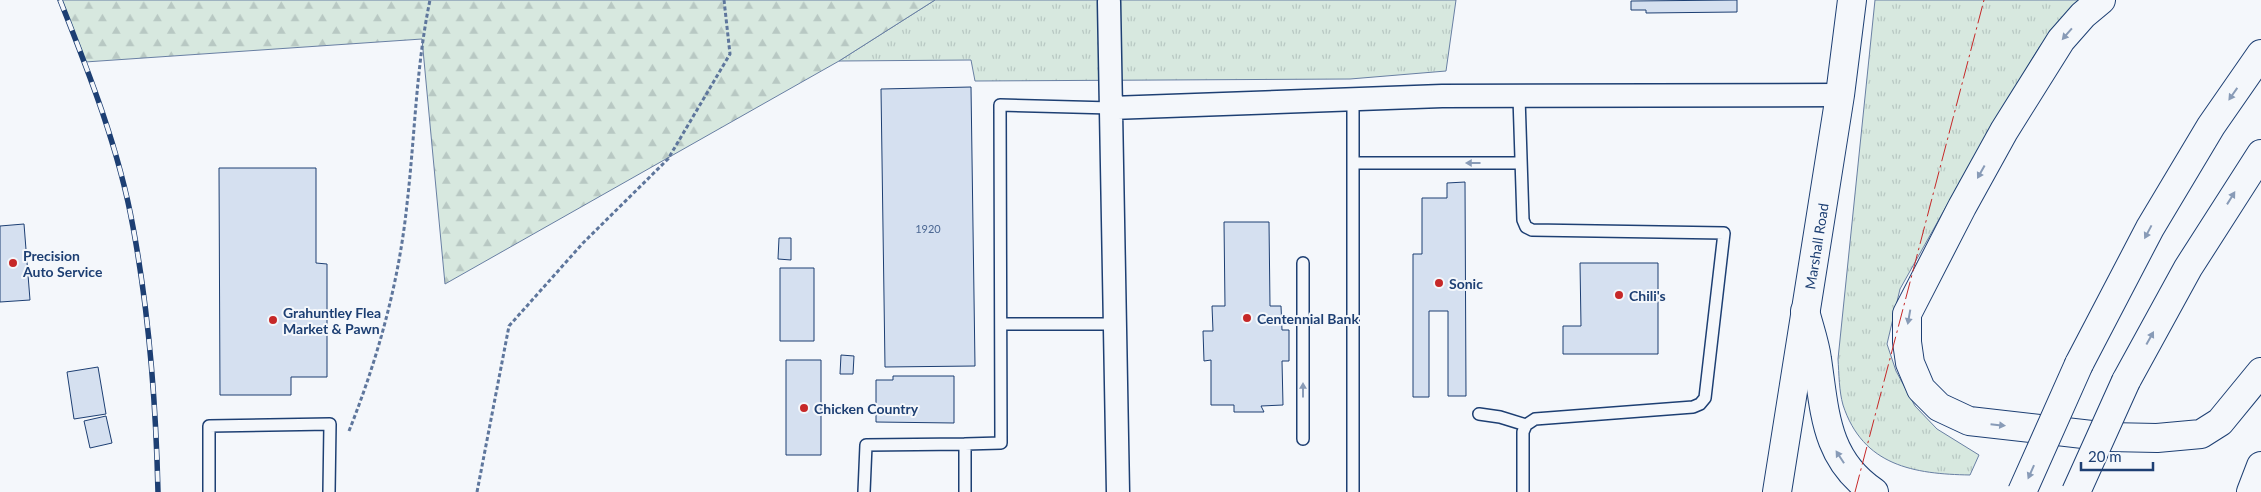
<svg xmlns="http://www.w3.org/2000/svg" width="2261" height="492" font-family="Lato,sans-serif">
<style>
.grass{fill:url(#grass-tufts);stroke:#687fa3}
.forest{fill:url(#forest-firs);stroke:#687fa3}
.building{fill:#d5e0f0;stroke:#1d3f73}
.lines{fill:none;stroke-linecap:round;stroke-linejoin:round}
.service-casing{stroke:#1d3f73;stroke-width:14}
.minor-casing{stroke:#1d3f73;stroke-width:25}
.secondary-casing{stroke:#1d3f73;stroke-width:30}
.primary-casing{stroke:#1d3f73;stroke-width:30}
.motorway-casing{stroke:#1d3f73;stroke-width:30}
.path{stroke:#5e769c;stroke-width:3;stroke-dasharray:4 2.5;stroke-linecap:butt}
.service{stroke:#f4f7fb;stroke-width:11}
.minor{stroke:#f4f7fb;stroke-width:22}
.secondary{stroke:#f4f7fb;stroke-width:28}
.primary{stroke:#f4f7fb;stroke-width:28}
.motorway{stroke:#f4f7fb;stroke-width:28}
.rail-casing{stroke:#1d3f73;stroke-width:5.5}
.rail{stroke:#f4f7fb;stroke-width:4;stroke-dasharray:11;stroke-linecap:butt}
.motorway-bridge-casing{stroke:#1d3f73;stroke-width:30;stroke-linecap:butt}
.motorway-bridge{stroke:#f4f7fb;stroke-width:28}
.power{stroke:#c62828;stroke-width:1;stroke-dasharray:18 4 2.5 4;stroke-linecap:butt}
.oneway{fill:#889bb7}
.poi-dot{fill:#c62828;stroke:#f4f7fb;stroke-width:2}
.labels{text-anchor:middle;dominant-baseline:central;stroke-width:4;stroke-linejoin:round;paint-order:stroke}
.number-label{font-size:11px;fill:#4b6792}
.street-label{font-size:14px;fill:#1d3f73;stroke:#f4f7fb}
.poi-label{font-size:14px;font-weight:bold;fill:#1d3f73;stroke:#f4f7fb;text-anchor:start}
</style>
<defs>
<pattern id="grass-tufts" width="24" height="20" patternUnits="userSpaceOnUse" patternTransform="scale(1.25)"><rect width="24" height="20" fill="#d7e8df"/><path d="M3 7l-1-3M5 7V3M7 7l1-3M15 17l-1-3M17 17v-4M19 17l1-3" fill="none" stroke="#b8c8c3"/></pattern>
<pattern id="forest-firs" width="22" height="20" patternUnits="userSpaceOnUse" patternTransform="scale(1.25)"><rect width="22" height="20" fill="#d7e8df"/><path d="M5 1l3.5 6h-7zM16 11l3.5 6h-7z" fill="#b8c8c3"/></pattern>
</defs>
<rect width="100%" height="100%" fill="#f4f7fb"/>
<!-- grass -->
<path class="grass" d="M935,0H1456L1446,71L1350,79L975,81L971,60L839,61Z
M1875,0H2081L2040,46L1975,155L1900,289L1887,344L1896,371L1915,406L1937,429L1979,455L1970,475C1914,474 1863,466 1843,405C1839,391 1839,374 1838,359Z"/>
<!-- forest -->
<path class="forest" d="M60,0H935L839,61L445,284L422,39L85,62Z"/>
<!-- building -->
<path class="building" d="M1737,0V12L1646,13V10H1631V1Z
M971,87L975,366L885,367L881,89Z
M219,168H316V263L327,264V377H291V395H220Z
M1465,182L1466,396H1448V311H1429V397H1413V254H1422V198H1447V183Z
M1224,222H1269L1270,306H1281L1282,330H1289V361H1282L1283,405L1261,406L1264,412H1234V405H1211V360L1204,361L1203,331H1213L1212,306H1225Z
M24,224L30,300L0,302V226Z
M779,238H791V260L778,259Z
M1580,263H1658V354H1563V326H1581Z
M780,268H814V341H780Z
M841,355L854,356L853,374H840Z
M786,360H821V455H786Z
M98,367L106,414L74,419L67,372Z
M893,376H954V423L876,422V380H893Z
M106,416L112,443L90,448L84,421Z"/>
<g class="lines">
<!-- service casing -->
<g class="service-casing">
<path id="service" d="M1519,97L1523,220L1526,227L1532,230L1724,233L1705,398L1700,404L1693,407L1535,419L1526,425L1523,432V492
M1355,163H1521
M1002,324H1116
M1479,414L1500,417L1526,425
M1303,439V263
M965,444L1001,443L1000,105L1111,108
M209,492V426L330,424L329,492
M864,492L866,445L965,444V492
M1353,492V99"/>
</g>
<!-- minor casing -->
<g class="minor-casing">
<path id="minor" d="M1109,2L1118,492
M1111,108L1442,96L1840,95"/>
</g>
<!-- secondary casing -->
<g class="secondary-casing">
<g id="secondary">
<path d="M2101,0L2083,15L2061,40L2004,131L1962,207L1907,314V342L1910,363L1921,389L1939,407L1969,421L2109,437L2157,438L2201,434L2220,422L2261,372"/>
<path id="s1" d="M1777,492L1840,95L1852,0"/>
<path d="M2251,492L2261,466"/>
</g>
</g>
<!-- primary casing -->
<g class="primary-casing">
<path id="primary" d="M1805,311C1809,327 1815,343 1817,359C1825,412 1825,459 1874,492"/>
</g>
<!-- motorway casing -->
<g class="motorway-casing">
<path id="motorway" d="M2079,364L2150,228L2211,126L2261,54
M2126,381L2188,268L2261,154"/>
</g>
<!-- path -->
<path class="path" d="M349,431C378,358 399,282 407,204C415,135 416,67 430,0
M477,492L509,326L583,243L668,159L730,54L724,0"/>
<!-- service -->
<use href="#service" class="service"/>
<!-- minor -->
<use href="#minor" class="minor"/>
<!-- secondary -->
<use href="#secondary" class="secondary"/>
<!-- primary -->
<use href="#primary" class="primary"/>
<!-- motorway -->
<use href="#motorway" class="motorway"/>
<!-- rail casing -->
<g class="rail-casing">
<path id="rail" d="M60,0C89,73 119,149 133,227C149,313 156,405 158,492"/>
</g>
<!-- rail -->
<use href="#rail" class="rail"/>
<!-- motorway-bridge casing -->
<g class="motorway-bridge-casing">
<path id="motorway-bridge" d="M2022,492L2079,364
M2076,492L2126,381"/>
</g>
<!-- motorway-bridge -->
<use href="#motorway-bridge" class="motorway-bridge"/>
<!-- power -->
<path class="power" d="M1855,492L1984,0"/>
</g>
<!-- one-way arrows -->
<defs><path id="oneway-solid" d="M-6-.8H1V-3.2L6.5 0L1 3.2V.8H-6Z" transform="scale(1.25)"/></defs>
<g class="oneway">
<use href="#oneway-solid" transform="translate(2067 34) rotate(131)"/>
<use href="#oneway-solid" transform="translate(2233 94) rotate(125)"/>
<use href="#oneway-solid" transform="translate(1473 163) rotate(-180)"/>
<use href="#oneway-solid" transform="translate(1981 172) rotate(119)"/>
<use href="#oneway-solid" transform="translate(2231 198) rotate(-58)"/>
<use href="#oneway-solid" transform="translate(2148 232) rotate(118)"/>
<use href="#oneway-solid" transform="translate(1909 317) rotate(100)"/>
<use href="#oneway-solid" transform="translate(2150 338) rotate(-61)"/>
<use href="#oneway-solid" transform="translate(1303 390) rotate(-90)"/>
<use href="#oneway-solid" transform="translate(1998 425) rotate(6)"/>
<use href="#oneway-solid" transform="translate(1840 457) rotate(-123)"/>
<use href="#oneway-solid" transform="translate(2031 472) rotate(114)"/>
</g>
<!-- markers -->
<g class="poi-dot">
<circle cx="13" cy="263" r="5"/>
<circle cx="1439" cy="283" r="5"/>
<circle cx="1619" cy="295" r="5"/>
<circle cx="1247" cy="318" r="5"/>
<circle cx="273" cy="320" r="5"/>
<circle cx="804" cy="408" r="5"/>
</g>
<g class="labels">
<!-- number labels -->
<g class="number-label">
<text x="928" y="228">1920</text>
</g>
<!-- street labels -->
<g class="street-label">
<text stroke="none"><textPath href="#s1" startOffset="249">Marshall Road</textPath></text>
</g>
<!-- poi labels -->
<g class="poi-label">
<text x="23" y="255">Precision<tspan x="23" dy="16">Auto Service</tspan></text>
<text x="1449" y="283">Sonic</text>
<text x="1629" y="295">Chili's</text>
<text x="283" y="312">Grahuntley Flea<tspan x="283" dy="16">Market &amp; Pawn</tspan></text>
<text x="1257" y="318">Centennial Bank</text>
<text x="814" y="408">Chicken Country</text>
</g>
</g>
<!-- scale -->
<path d="M2081 462v8h72v-8" fill="none" stroke="#1d3f73" stroke-width="2.5"/>
<text x="2088" y="462" font-size="15" fill="#1d3f73" stroke="#f4f7fb" stroke-width="4" paint-order="stroke">20 m</text>
</svg>
